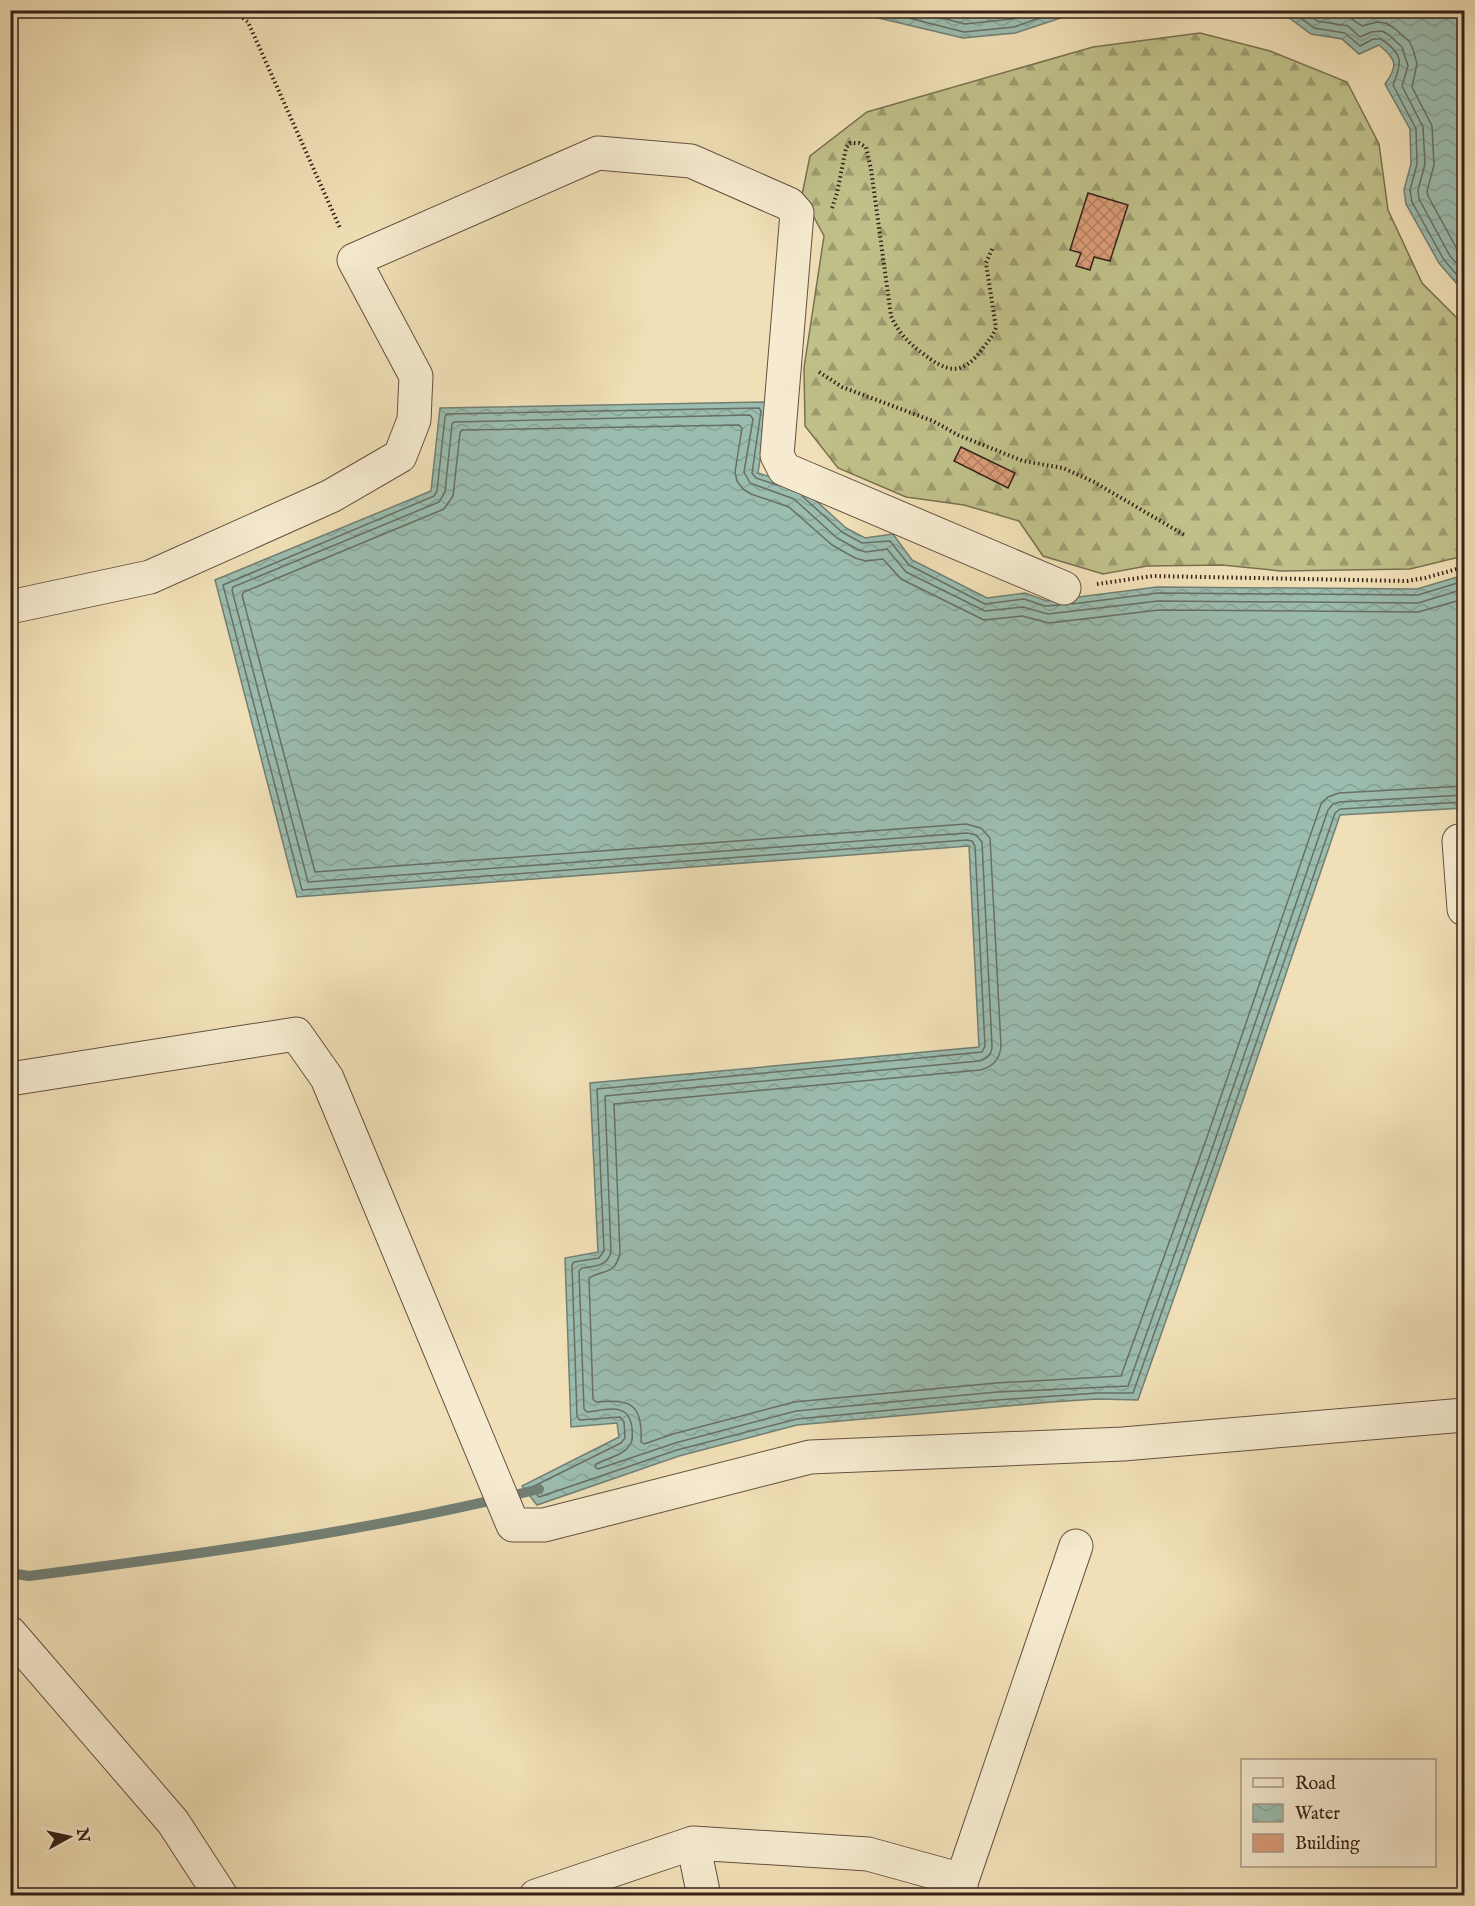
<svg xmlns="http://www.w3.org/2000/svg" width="1475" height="1906" font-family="'IM FELL English',serif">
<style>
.forest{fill:url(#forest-firs);stroke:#7a7152;stroke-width:1.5}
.water{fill:url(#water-waves);stroke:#727f74;stroke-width:1.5}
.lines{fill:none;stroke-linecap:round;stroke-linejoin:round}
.shore{stroke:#686f64;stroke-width:1.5}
.stream{stroke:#727f74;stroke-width:10}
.building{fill:url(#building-cross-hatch);stroke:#352119;stroke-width:1.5}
.minor-casing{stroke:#645140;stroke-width:35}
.tertiary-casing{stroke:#645140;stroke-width:35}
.path{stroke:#352119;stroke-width:4;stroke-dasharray:1.5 3;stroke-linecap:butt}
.minor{stroke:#f6ebd0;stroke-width:33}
.tertiary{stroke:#f6ebd0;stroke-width:33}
</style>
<defs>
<pattern id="forest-firs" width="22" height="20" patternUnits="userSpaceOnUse" patternTransform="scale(1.5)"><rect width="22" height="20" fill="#c0c18a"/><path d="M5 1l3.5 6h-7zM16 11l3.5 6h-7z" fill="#9d9c70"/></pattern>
<pattern id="water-waves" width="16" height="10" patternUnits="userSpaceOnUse" patternTransform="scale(1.5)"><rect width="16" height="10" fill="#9bbdb0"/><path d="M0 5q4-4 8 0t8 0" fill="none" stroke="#86a297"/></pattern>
<pattern id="building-cross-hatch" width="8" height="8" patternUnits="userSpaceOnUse" patternTransform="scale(1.5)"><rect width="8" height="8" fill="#db9d78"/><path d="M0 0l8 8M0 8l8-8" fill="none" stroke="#b28062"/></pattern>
</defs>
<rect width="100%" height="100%" fill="#f1e0b7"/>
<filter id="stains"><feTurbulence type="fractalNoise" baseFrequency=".00333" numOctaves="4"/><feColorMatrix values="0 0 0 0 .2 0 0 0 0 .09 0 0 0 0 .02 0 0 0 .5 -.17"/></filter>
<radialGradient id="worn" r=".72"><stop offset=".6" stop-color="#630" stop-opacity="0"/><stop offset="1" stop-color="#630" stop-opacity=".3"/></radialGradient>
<!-- forest -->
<path class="forest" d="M1200,33L1270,51L1347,82L1379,144L1388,210L1422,283L1464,325V556L1410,569L1281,571L1222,565L1147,566L1103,574L1043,556L1019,521L964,505L906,497L838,468L805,426L804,368L824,236L802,195L810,156L867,112L1093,47Z"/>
<!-- water -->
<path class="water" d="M849,11H1082L1015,33L963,38Z
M1280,11H1464V292L1439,263L1406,204L1404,190L1411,164L1410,129L1385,84C1399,65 1396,59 1379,45L1359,54L1342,39L1311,34Z
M769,402L758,473L801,487L846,528L865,538L893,534L912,560L987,598L1025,593L1047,601L1157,587L1417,589L1464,575V808L1340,815L1227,1147L1138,1400L1097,1399L1051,1402L797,1425L679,1456L537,1505L522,1486L619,1437L617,1423L571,1427L565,1258L598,1252L590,1083L979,1047L969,846L297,897L215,580L431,491L440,408Z"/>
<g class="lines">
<!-- shore -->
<path class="shore" d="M877,10L964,32L1014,27L1062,10
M912,10L965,24L1012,19L1039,10
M949,10L965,15L1009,10
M1290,10L1314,28L1345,33L1360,46L1373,39H1381C1404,54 1402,63 1393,85L1416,129L1417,164L1410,190L1412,202L1444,260L1464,283
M1302,10L1317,21L1348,26L1360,37L1371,32L1382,31L1389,35L1402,47L1408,66L1402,86L1423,127L1425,164L1418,190L1419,199L1450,256L1464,272
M1318,10L1349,17L1362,26L1377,22L1386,23L1394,28L1409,41L1413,49L1417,64L1412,87L1432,126L1434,165L1427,191L1428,196L1458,251L1464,258
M777,485L756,478L752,473L761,411L759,408L447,414L445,417L437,491L434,496L223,585L302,890L967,840L972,841L975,846L985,1046L982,1052L597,1089L604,1251L599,1258L574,1262L572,1265L577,1417L580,1420L620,1417L624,1422L625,1438L621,1443L534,1486L533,1490L539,1497L677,1450L797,1419L997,1400L1097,1393H1133L1221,1145L1335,813L1340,809L1464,802
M802,496L842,532L862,543L890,541L909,565L985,604L1024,599L1045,606L1060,605
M1464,589L1418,603L1158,601L1048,614L1023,607L985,611L906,572L887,549L866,552L859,550L837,538L794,499L750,483L744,472L753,419L750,415L454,422L452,424L445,492L439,502L233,587L232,590L308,882L967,833L976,835L982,842L992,1046C992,1054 987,1059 979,1061L605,1096L611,1252C607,1267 594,1266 582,1268L579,1271L584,1409L587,1412C606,1410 629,1401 632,1428C632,1434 634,1441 629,1446C623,1455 606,1459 596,1464L595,1467L598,1469L675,1443L796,1411L997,1392L1128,1386L1214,1143L1328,810L1333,804L1340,802L1464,795
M1464,599L1418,612L1159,610L1049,623L1022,616L984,620L901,579L883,559L866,561L855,558L832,545L789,507L751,494L743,489L737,481L735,472L742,428L739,425L462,430L460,433L453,496L444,509L244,592L242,595L315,872L966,824L981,828L990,838L1001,1046C1000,1059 993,1067 980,1070L614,1104L620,1253C615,1276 603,1269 589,1278L593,1399L596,1402C630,1399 643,1403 641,1442L644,1444L673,1434L794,1402L996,1383L1121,1376L1206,1140L1321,804L1328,797L1339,793L1464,786
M1072,604L1158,593L1418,595L1464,581"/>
<!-- stream -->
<path class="stream" d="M10,1573L29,1576C200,1554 372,1531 539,1489"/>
</g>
<!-- building -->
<path class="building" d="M1088,193L1128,205L1110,261L1094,257L1090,270L1076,266L1081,253L1070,250Z
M961,447L1015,473L1008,488L954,461Z"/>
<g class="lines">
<!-- minor casing -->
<g class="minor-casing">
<path id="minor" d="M10,607L150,577L331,496L400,456L414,420L416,376L354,260L598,153L691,161L789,204L797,213L777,455L784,469L1064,588
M10,1079L296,1034L327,1078L513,1525H544L810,1457L1123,1444L1464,1415
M10,1633L173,1822L221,1896
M693,1843L704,1896
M536,1896L693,1843L868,1854L962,1880
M959,1896L962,1880L1076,1546"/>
</g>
<!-- tertiary casing -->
<g class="tertiary-casing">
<path id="tertiary" d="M1459,841L1464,909"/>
</g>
<!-- path -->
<path class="path" d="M232,10L248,22L340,228
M832,208L837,193L846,148L850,143H859L866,147L871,169L891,316C897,330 908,343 921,352C947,373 962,377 983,348C988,341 993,336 996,328L986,263L993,247
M819,372L842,387L933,421L958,435L1023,461L1063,468L1094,482L1186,536
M1097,584L1153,576L1407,581L1425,578L1464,567"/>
<!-- minor -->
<use href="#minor" class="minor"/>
<!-- tertiary -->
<use href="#tertiary" class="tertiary"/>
</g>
<!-- margin -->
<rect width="1475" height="1906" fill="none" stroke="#f1e0b7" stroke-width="36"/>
<rect x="12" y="12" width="1451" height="1882" fill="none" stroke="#352119" stroke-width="3"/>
<rect x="18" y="18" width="1439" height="1870" fill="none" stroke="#352119" stroke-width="1.5"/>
<!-- legend -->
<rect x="1241" y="1759" width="195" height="108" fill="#f6ebd0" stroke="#a99a87" stroke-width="1.5"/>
<rect x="1253" y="1778" width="30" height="9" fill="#f6ebd0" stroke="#a99a87" stroke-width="1.5"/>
<text x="1295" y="1789" font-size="18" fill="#352119">Road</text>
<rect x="1253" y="1804" width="30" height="18" fill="url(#water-waves)" stroke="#a99a87" stroke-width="1.5"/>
<text x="1295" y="1819" font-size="18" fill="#352119">Water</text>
<rect x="1253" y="1834" width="30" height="18" fill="#db9d78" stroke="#a99a87" stroke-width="1.5"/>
<text x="1295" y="1849" font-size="18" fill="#352119">Building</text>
<!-- north arrow -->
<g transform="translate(69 1837) rotate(82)" stroke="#f6ebd0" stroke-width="4.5" paint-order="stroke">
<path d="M0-4.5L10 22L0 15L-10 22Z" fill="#352119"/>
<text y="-9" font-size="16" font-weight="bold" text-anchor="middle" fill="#352119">N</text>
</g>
<rect width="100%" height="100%" filter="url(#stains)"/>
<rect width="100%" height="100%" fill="url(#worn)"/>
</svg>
